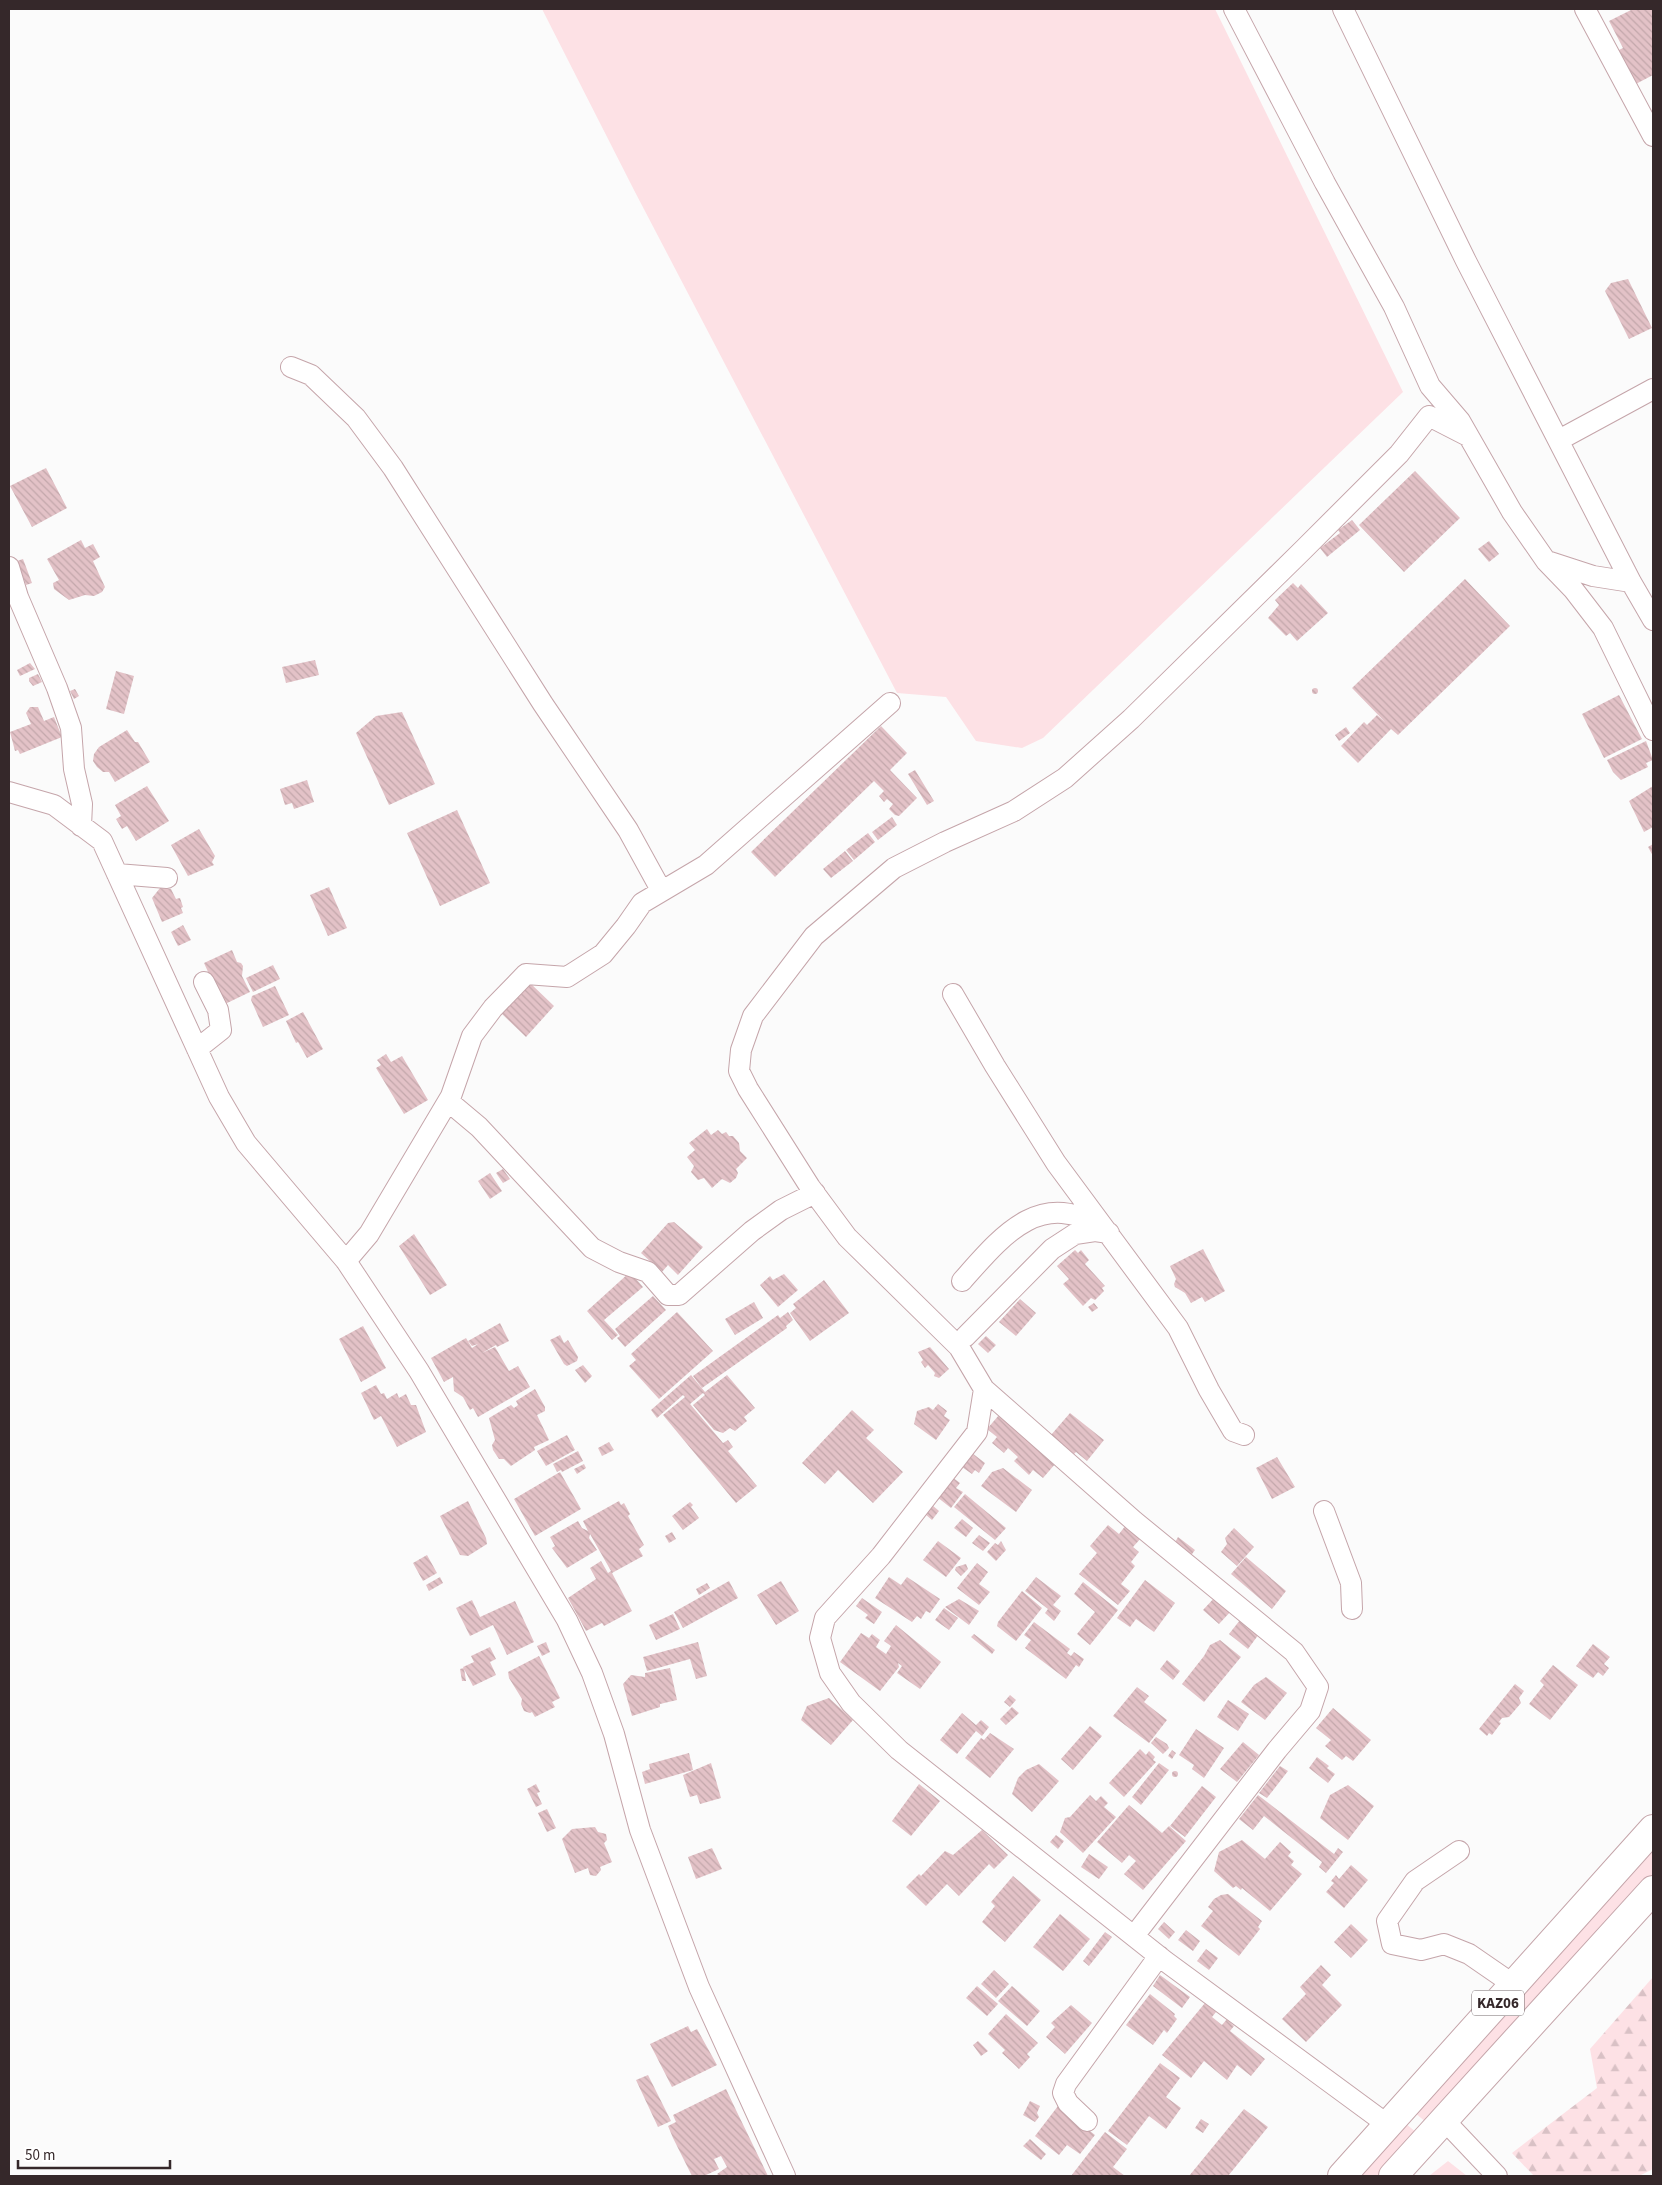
<svg xmlns="http://www.w3.org/2000/svg" width="1662" height="2185" font-family="'Source Sans 3',sans-serif">
<style>
.green{fill:#fde1e5}
.forest{fill:url(#forest-firs)}
.building{fill:url(#building-back-hatch)}
.lines{fill:none;stroke-linecap:round;stroke-linejoin:round}
.minor-casing{stroke:#c5a5aa;stroke-width:22}
.trunk-casing{stroke:#c5a5aa;stroke-width:30}
.minor{stroke:#fff;stroke-width:20}
.trunk{stroke:#fff;stroke-width:28}
.labels{text-anchor:middle;dominant-baseline:central;stroke-width:4.5;stroke-linejoin:round;paint-order:stroke}
.shield{fill:#fff;stroke:#72686a;stroke-width:1}
.shield-label{font-size:15px;font-weight:bold;fill:#35282a}
</style>
<defs>
<pattern id="forest-firs" width="22" height="20" patternUnits="userSpaceOnUse" patternTransform="scale(1.25)"><rect width="22" height="20" fill="#fde1e5"/><path d="M5 1l3.5 6h-7zM16 11l3.5 6h-7z" fill="#d9c1c5"/></pattern>
<pattern id="building-back-hatch" width="6" height="6" patternUnits="userSpaceOnUse" patternTransform="scale(1.25)"><rect width="6" height="6" fill="#e3c2c7"/><path d="M-1 5l2 2M0 0l6 6M5-1l2 2" fill="none" stroke="#c3a7ab"/></pattern>
</defs>
<rect width="100%" height="100%" fill="#fbfbfb"/>
<!-- green -->
<path class="green" d="M542,9H1215L1403,392L1043,738L1022,748L976,741L946,697L897,693L635,192Z
M1653,1851V1876L1427,2123L1415,2113Z
M1405,2123L1417,2133L1377,2176H1357Z
M1448,2161L1467,2176H1429Z"/>
<!-- forest -->
<path class="forest" d="M1653,1977V2169L1639,2176H1534L1512,2153L1597,2088L1590,2049Z"/>
<!-- building -->
<path class="building" d="M1633,9H1653V75L1632,86L1615,52L1623,48L1609,21Z
M1628,279L1652,328L1629,339L1605,291L1611,283Z
M46,468L67,508L32,527L10,486Z
M1415,471L1460,518L1404,572L1359,525Z
M1352,520L1360,530L1327,557L1320,548L1340,533L1338,530Z
M81,540L85,548L93,544L100,557L93,561L105,587L102,592L94,596L85,595L69,600L54,589L53,583L59,580L47,559Z
M1489,541L1499,554L1489,562L1478,549Z
M23,559L32,583L26,585L17,561Z
M1465,579L1510,626L1398,735L1391,729L1358,763L1341,746L1364,722L1367,725L1377,715L1385,722L1352,688Z
M1293,583L1298,588L1301,584L1328,613L1297,641L1290,633L1286,636L1268,618L1279,605L1275,600Z
M315,660L319,675L286,683L282,667Z
M30,663L35,669L20,676L17,670Z
M116,671L134,676L124,714L106,709Z
M38,674L42,682L33,686L29,681V678Z
M1312 691a3 3 0 1 1 6 0a3 3 0 1 1-6 0Z
M75,689L79,696L74,699L70,691Z
M1619,695L1642,739L1604,758L1582,714Z
M30,707H38L44,721L54,717L62,737L20,754L18,750L15,751L10,732L31,724L26,713Z
M402,712L435,784L389,805L356,733L376,716Z
M881,726L907,753L890,770L917,798L899,816L895,815L889,809L893,804L887,799L884,802L879,796L884,791L874,781L775,877L751,852Z
M1346,727L1350,733L1339,741L1335,735Z
M127,730L135,742H138L150,762L115,782L109,772H103L97,767L93,761L94,754L99,747Z
M1646,741L1653,760L1646,763L1648,767L1621,780L1613,772L1607,760Z
M915,770L934,801L927,805L908,774Z
M307,780L314,802L294,809L292,803L285,805L280,789Z
M147,786L169,821L136,841L127,826L122,829L116,819L121,816L115,805Z
M1653,786V827L1644,832L1629,801Z
M457,810L490,883L440,906L407,833Z
M892,817L897,825L878,840L872,832Z
M199,829L215,856L212,862L214,865L188,876L171,845Z
M868,833L875,842L854,860L846,850Z
M1653,844V856L1648,847Z
M845,851L853,861L831,878L823,869Z
M329,887L347,928L328,936L310,895Z
M160,888L171,889L176,899L180,898L183,907L181,908L183,913L162,922L152,898Z
M183,925L191,940L178,946L171,932Z
M232,950L237,962L241,963L243,966L242,976L250,992L223,1005L204,963Z
M273,965L280,979L253,992L246,978Z
M530,983L554,1006L526,1037L501,1013Z
M275,986L289,1015L263,1027L251,1000L252,996Z
M303,1012L323,1049L307,1058L298,1042L296,1043L286,1021Z
M386,1054L391,1062L402,1056L428,1100L404,1114L376,1068L381,1065L377,1060Z
M707,1129L711,1135L718,1130L722,1134L726,1132L729,1136H733L739,1143L740,1151L747,1158L736,1169L738,1173L736,1178L730,1183L722,1179L712,1188L704,1178L698,1180L691,1172L694,1166L687,1157L695,1150L689,1143Z
M503,1169L510,1179L503,1183L496,1173Z
M490,1173L502,1191L490,1199L478,1181Z
M674,1222L703,1247L678,1275L668,1265L662,1272L641,1253L668,1223Z
M414,1234L447,1285L430,1295L399,1246Z
M1203,1249L1225,1291L1205,1302L1202,1297L1191,1303L1185,1293L1175,1287L1174,1284L1176,1279L1170,1266Z
M1075,1250L1078,1253L1081,1250L1089,1260L1085,1264L1105,1286L1102,1288L1104,1291L1095,1300L1091,1298L1083,1306L1063,1284L1069,1279L1057,1266Z
M630,1272L643,1287L604,1320L618,1335L612,1340L587,1311Z
M784,1274L798,1290L778,1307L760,1285L770,1276L773,1280Z
M824,1280L849,1313L810,1341L790,1313L796,1308L793,1304Z
M653,1296L666,1310L625,1347L617,1338L620,1336L615,1329Z
M1020,1299L1036,1313L1016,1336L999,1322Z
M754,1302L763,1318L735,1335L725,1319Z
M1094,1303L1098,1308L1092,1312L1088,1307Z
M677,1312L713,1351L659,1399L629,1366L636,1360L631,1354Z
M788,1312L793,1320L786,1326L787,1328L702,1388L693,1376L778,1315L780,1318Z
M500,1323L509,1341L497,1347L496,1345L482,1353L495,1347L509,1371L518,1366L530,1387L478,1417L473,1408L470,1410L463,1397L454,1391L453,1377L444,1382L431,1358L466,1338L472,1348L478,1344L472,1346L468,1341Z
M363,1326L386,1368L361,1382L339,1339Z
M560,1335L564,1343L568,1340L578,1357L577,1361L567,1366L564,1364L550,1340Z
M986,1336L996,1345L988,1353L978,1344Z
M930,1347L949,1369L939,1378L934,1376L935,1373L928,1365L925,1368L921,1362L923,1360L918,1352Z
M583,1365L592,1376L585,1383L575,1370Z
M691,1375L705,1392L727,1375L755,1408L744,1417L747,1421L735,1431L730,1428L723,1433L714,1430L693,1405L705,1395L703,1393L690,1404L723,1443L728,1440L733,1447L728,1451L757,1486L736,1503L663,1415L685,1397L683,1395L657,1418L651,1410Z
M376,1385L381,1394L384,1393L387,1399L397,1393L399,1398L406,1394L411,1405H416L426,1432L397,1447L381,1416L374,1420L361,1393Z
M535,1389L545,1407V1411L537,1415L549,1440L534,1447L535,1450L511,1466L504,1459H499L493,1450L492,1445L495,1440L489,1418L511,1405L514,1408L518,1405L516,1401Z
M938,1404L947,1411L944,1416L950,1420L936,1440L914,1424L917,1411L929,1407L933,1410Z
M852,1410L874,1430L866,1438L903,1472L873,1503L838,1470L825,1484L802,1463Z
M1070,1413L1104,1440L1087,1461L1076,1452L1074,1454L1051,1435Z
M999,1415L1056,1463L1043,1478L1033,1470L1029,1475L1014,1461L1018,1457L1008,1448L1004,1453L992,1443L997,1437L987,1429Z
M567,1435L575,1450L546,1466L537,1451Z
M609,1442L614,1450L602,1456L598,1448Z
M578,1451L583,1461L562,1472L561,1470L557,1472L553,1464Z
M972,1453L985,1463L979,1473L975,1470L972,1474L962,1467Z
M1277,1457L1295,1487L1272,1499L1256,1468Z
M584,1464L586,1468L577,1474L574,1469Z
M1003,1468L1032,1490L1016,1512L981,1486L992,1472Z
M560,1472L581,1509L535,1536L514,1499Z
M952,1477L960,1483L956,1488L963,1492L951,1508L937,1497Z
M965,1494L1006,1528L995,1540L954,1507Z
M468,1501L486,1538L487,1544L468,1556L460,1555L440,1516Z
M619,1501L621,1505L624,1503L630,1514L628,1516L644,1545L639,1549L643,1556L612,1573L632,1611L604,1626L602,1623L586,1631L568,1598L596,1579L590,1568L601,1561L608,1573L611,1571L590,1534L589,1538L597,1550L567,1568L552,1548L555,1546L550,1537L578,1521L582,1528L588,1531L583,1521Z
M690,1502L693,1505L691,1507L699,1518L683,1530L672,1516Z
M932,1505L939,1511L932,1520L925,1514Z
M962,1519L973,1528L966,1537L954,1528Z
M1108,1525L1119,1534L1126,1525L1142,1537L1133,1547L1139,1552L1131,1562L1135,1566L1121,1584L1130,1591L1118,1605L1079,1574L1097,1553L1090,1546Z
M1234,1528L1254,1547L1237,1566L1221,1552L1227,1544L1225,1538Z
M672,1532L676,1539L669,1543L665,1536Z
M979,1535L990,1543L983,1551L972,1543Z
M1178,1537L1195,1550L1189,1558L1173,1546Z
M938,1541L961,1558L946,1577L923,1560Z
M1001,1541L1006,1550L996,1561L987,1552L995,1543L998,1545Z
M427,1555L437,1573L423,1581L413,1563Z
M1246,1557L1286,1591L1272,1609L1231,1574Z
M977,1563L988,1572L979,1584L990,1592L979,1605L957,1588Z
M966,1564L968,1569L961,1576L955,1570L956,1567Z
M440,1577L443,1583L429,1591L426,1585Z
M889,1577L901,1585L907,1577L940,1599L930,1613L926,1611L921,1619L917,1616L912,1622L875,1598Z
M1036,1577L1061,1596L1053,1605L1061,1611L1054,1621L1045,1613L1048,1609L1025,1591Z
M1145,1580L1175,1603L1154,1632L1136,1619L1130,1627L1117,1618Z
M729,1581L738,1598L683,1628L674,1612Z
M781,1581L799,1611L776,1625L757,1595Z
M1083,1582L1118,1610L1090,1645L1077,1634L1095,1612L1074,1594Z
M707,1583L710,1588L699,1595L696,1589Z
M1022,1591L1042,1608L1016,1641L997,1626L998,1622Z
M1216,1596L1232,1610L1219,1624L1203,1610Z
M862,1598L882,1612L874,1624L865,1618L868,1615L856,1606Z
M959,1599L979,1611L969,1625L945,1607Z
M472,1600L480,1617L515,1601L534,1642L507,1655L493,1625L470,1636L456,1608Z
M944,1608L958,1618L949,1630L935,1620Z
M673,1614L680,1629L656,1640L649,1625Z
M1240,1620L1259,1634L1248,1649L1229,1634Z
M1034,1622L1070,1649L1067,1653L1071,1656L1074,1652L1084,1659L1079,1667L1076,1665L1066,1679L1025,1648L1031,1640L1024,1635Z
M896,1625L941,1662L920,1689L897,1673L902,1666L898,1663L899,1667L880,1691L840,1662L861,1633L869,1638L872,1634L880,1640L876,1647L886,1654L891,1646L884,1641Z
M974,1634L995,1650L992,1654L971,1637Z
M1220,1640L1241,1657L1204,1702L1182,1684L1204,1656L1210,1645Z
M546,1642L550,1652L542,1656L537,1646Z
M698,1642L707,1676L696,1679L690,1659L647,1671L643,1657Z
M1593,1644L1610,1657L1604,1664L1609,1668L1603,1676L1598,1672L1593,1678L1576,1666Z
M490,1647L496,1659L490,1662L496,1675L473,1686L463,1667L474,1662L471,1656Z
M539,1656L560,1698L552,1702L555,1707L535,1717L532,1712L530,1713L524,1711L521,1704L522,1699L509,1678L508,1672Z
M1167,1660L1180,1671L1173,1680L1160,1669Z
M1553,1665L1578,1685L1550,1720L1529,1704L1544,1685L1540,1681Z
M464,1668L466,1681H462L460,1669Z
M670,1668L677,1700L660,1704V1707L632,1716L623,1684L631,1675L645,1677V1673Z
M1266,1677L1287,1693L1265,1720L1241,1702L1254,1685Z
M1515,1684L1524,1691L1519,1698L1521,1703L1509,1717L1502,1718L1499,1722L1501,1723L1492,1735L1489,1733L1487,1736L1479,1729Z
M1137,1687L1149,1696L1144,1702L1167,1720L1149,1743L1113,1716Z
M1010,1695L1016,1700L1010,1707L1004,1702Z
M829,1698L853,1720L831,1745L801,1720L807,1706Z
M1228,1700L1249,1714L1238,1731L1217,1717Z
M1012,1707L1019,1713L1006,1725L1000,1719Z
M1333,1708L1371,1740L1353,1761L1346,1756L1342,1760L1325,1746L1331,1740L1316,1728Z
M962,1713L976,1725L981,1720L989,1727L982,1736L976,1731L957,1754L940,1740Z
M1090,1726L1102,1736L1073,1770L1061,1759Z
M1196,1729L1224,1748L1204,1778L1192,1769L1194,1765L1179,1755Z
M990,1733L1014,1749L990,1778L965,1758L981,1738L984,1740Z
M1156,1737L1167,1744L1169,1748L1163,1754L1151,1743Z
M1243,1742L1259,1755L1237,1782L1220,1769Z
M1140,1749L1146,1755L1149,1751L1155,1757L1153,1760L1156,1762L1124,1797L1109,1783Z
M1172,1750L1176,1753L1172,1759L1168,1756Z
M689,1753L693,1770L645,1784L642,1772L650,1769L649,1764Z
M1317,1757L1329,1766L1327,1768L1335,1774L1328,1783L1309,1768Z
M711,1763L721,1798L700,1804L697,1795L690,1797L683,1775Z
M1159,1763L1169,1770L1141,1805L1132,1797Z
M1039,1764L1059,1781L1032,1812L1012,1794L1018,1778L1026,1770Z
M1280,1766L1288,1771L1267,1798L1259,1793Z
M1172 1774a3 3 0 1 1 6 0a3 3 0 1 1-6 0Z
M536,1784L540,1792L537,1793L542,1804L536,1807L527,1789Z
M919,1784L940,1801L911,1836L892,1821Z
M1348,1785L1374,1806L1348,1840L1320,1818L1330,1795Z
M1202,1786L1216,1797L1185,1837L1170,1826Z
M1090,1795L1096,1801L1101,1796L1108,1803L1104,1807L1116,1817L1083,1853L1060,1832L1065,1818L1070,1817Z
M1258,1795L1334,1854L1338,1848L1343,1852L1326,1873L1319,1867L1322,1862L1264,1816L1253,1830L1239,1819Z
M1129,1805L1162,1833L1169,1826L1186,1841L1143,1890L1124,1874L1136,1861L1129,1855L1122,1863L1097,1842Z
M547,1809L556,1828L547,1832L538,1813Z
M595,1827L598,1832L606,1834L607,1840L604,1843L612,1862L600,1867L601,1870L596,1876L590,1875L588,1868L575,1873L562,1839L572,1829Z
M982,1830L1008,1855L994,1869L989,1864L959,1896L947,1884L926,1906L906,1887L919,1874L921,1876L945,1851L953,1855Z
M1056,1835L1064,1841L1058,1849L1050,1842Z
M1242,1840L1265,1859L1280,1842L1291,1852L1288,1856L1294,1861L1291,1865L1302,1874L1270,1911L1242,1888L1241,1890L1236,1886L1233,1888L1214,1871L1219,1852Z
M712,1848L722,1869L696,1879L688,1857Z
M1089,1854L1108,1867L1099,1879L1081,1867Z
M1351,1865L1368,1880L1344,1908L1326,1892L1334,1883L1331,1881L1336,1875L1339,1879Z
M1013,1876L1041,1900L1005,1942L982,1922L995,1906L991,1902Z
M1228,1894L1262,1921L1258,1927L1260,1929L1239,1956L1201,1926L1213,1911L1208,1907L1214,1899L1221,1895Z
M1060,1914L1090,1939L1063,1971L1033,1947Z
M1164,1922L1175,1932L1169,1939L1158,1929Z
M1351,1924L1368,1940L1351,1958L1334,1942Z
M1186,1930L1200,1941L1193,1951L1178,1940Z
M1105,1932L1112,1937L1089,1966L1083,1961Z
M1206,1949L1218,1958L1209,1970L1197,1961Z
M1321,1965L1331,1975L1322,1985L1342,2005L1306,2042L1282,2019L1306,1994L1300,1987Z
M994,1970L1009,1984L996,1998L981,1984Z
M1160,1975L1190,1997L1182,2008L1153,1986Z
M977,1986L998,2004L987,2016L966,1998Z
M1012,1986L1040,2011L1027,2026L998,2001Z
M1150,1994L1175,2014L1174,2016L1177,2019L1167,2033L1164,2030L1153,2045L1126,2025Z
M1205,2003L1216,2012L1212,2017L1222,2025L1227,2019L1234,2026L1230,2031L1265,2059L1251,2076L1237,2065L1227,2080L1204,2061L1191,2078L1162,2055Z
M1071,2005L1092,2023L1065,2054L1046,2037L1055,2027L1051,2023Z
M1006,2014L1038,2043L1027,2054L1030,2057L1019,2069L1002,2053L1005,2050L988,2034Z
M688,2026L691,2032L697,2029L717,2065L672,2087L650,2044Z
M978,2041L988,2051L981,2056L973,2045Z
M1160,2063L1180,2078L1166,2097L1181,2108L1166,2129L1149,2116L1127,2145L1108,2131Z
M648,2075L671,2121L658,2127L636,2080Z
M726,2089L735,2108L768,2176H719L717,2174L727,2167L721,2156L714,2159L719,2169L704,2176H692L673,2138L668,2126L676,2122L673,2115Z
M1030,2101L1040,2106L1037,2113L1039,2117L1035,2122L1023,2115Z
M1058,2106L1095,2135L1080,2154L1067,2145L1059,2155L1035,2136Z
M1244,2109L1268,2127L1228,2176H1189Z
M1201,2119L1209,2124L1203,2133L1195,2128Z
M1105,2132L1127,2149L1113,2167L1125,2176H1071Z
M1030,2139L1046,2154L1041,2160L1023,2146Z"/>
<g class="lines">
<!-- minor casing -->
<g class="minor-casing">
<path id="minor" d="M1234,9L1325,183L1394,307L1430,386L1460,421L1512,512L1546,561L1573,589L1603,628L1653,730
M1343,9L1466,261L1631,582L1653,620
M1585,9L1653,136
M291,367L311,375L356,418L393,468L543,704L628,830L661,890
M1559,440L1653,389
M1550,562L1593,576L1631,582
M9,567L18,597L57,688L71,728L74,769L82,804L81,826
M9,792L54,805L102,841L219,1097L246,1143L346,1261L419,1371L567,1620L592,1673L614,1734L640,1830L699,1987L785,2176
M117,874L167,878
M953,994L995,1066L1056,1163L1178,1328L1209,1390L1233,1431L1244,1435
M197,1049L221,1030L218,1010L204,982
M448,1101L479,1127L592,1248L619,1262L648,1272L668,1295H679L752,1231L781,1210L815,1193
M346,1261L369,1234L451,1096L472,1036L493,1008L526,974L567,977L603,954L626,926L642,903L706,865L890,703
M962,1281C1001,1237 1041,1186 1103,1229
M965,1337L1052,1249L1075,1234L1095,1231L1109,1233
M984,1389L977,1432L881,1556L825,1618L820,1638L830,1673L851,1703L899,1750L1165,1961L1388,2125
M1324,1511L1351,1583L1352,1609
M1459,1851L1415,1881L1387,1921L1392,1944L1421,1950L1444,1944L1469,1954L1514,1985
M1134,1936L1277,1750L1310,1711L1318,1687L1294,1652L1134,1521L984,1389L959,1347L847,1237L810,1187L748,1089L739,1071L741,1050L753,1016L814,936L894,868L945,842L1014,811L1065,778L1131,719L1304,549L1399,454L1429,416L1468,436
M1444,2120L1497,2176
M1087,2121L1068,2103L1063,2093L1066,2084L1159,1956"/>
</g>
<!-- trunk casing -->
<g class="trunk-casing">
<path id="trunk" d="M1342,2176L1653,1829
M1393,2176L1653,1890"/>
</g>
<!-- minor -->
<use href="#minor" class="minor"/>
<!-- trunk -->
<use href="#trunk" class="trunk"/>
</g>
<g class="labels">
<!-- shield labels -->
<rect class="shield" x="1472" y="1990.5" width="52" height="25" rx="4"/>
<g class="shield-label">
<text x="1498" y="2003">KАZ06</text>
</g>
</g>
<!-- border -->
<rect width="1662" height="2185" fill="none" stroke="#35282a" stroke-width="20"/>
<!-- scale -->
<path d="M18 2160v8h152v-8" fill="none" stroke="#35282a" stroke-width="2.5"/>
<text x="25" y="2160" font-size="15" fill="#35282a" stroke="#ffffff" stroke-width="4" paint-order="stroke">50 m</text>
</svg>
